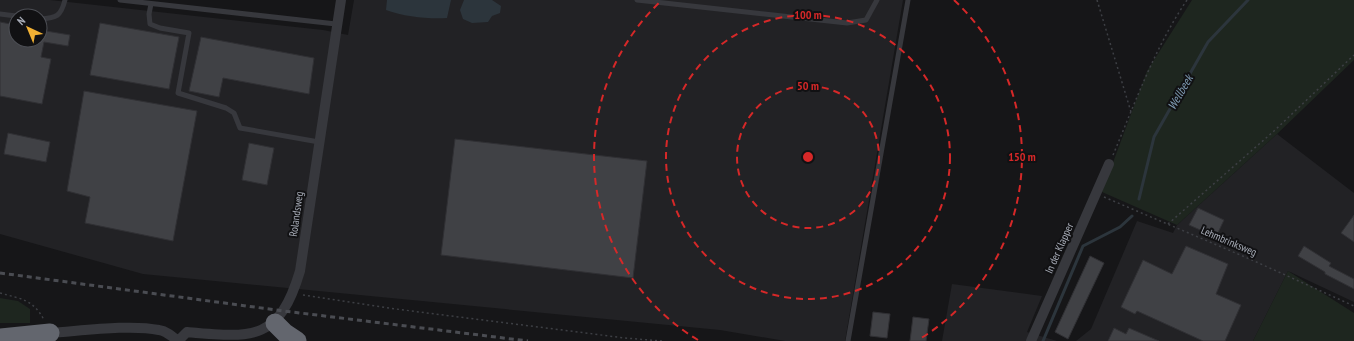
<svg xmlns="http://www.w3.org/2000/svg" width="1354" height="341" font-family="'PT Sans Narrow',sans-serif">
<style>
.built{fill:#222225;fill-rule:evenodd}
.green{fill:#1e261f}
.water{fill:#2c353c}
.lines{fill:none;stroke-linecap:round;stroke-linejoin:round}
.stream{stroke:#2c353c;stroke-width:3}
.building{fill:#404145;stroke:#303034}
.path{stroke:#3d3f44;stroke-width:1.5;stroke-dasharray:2 3;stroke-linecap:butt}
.lane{stroke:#37383d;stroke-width:5}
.street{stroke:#37383d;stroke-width:10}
.highway{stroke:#63666e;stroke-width:19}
.rail{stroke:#4a4c52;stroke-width:3;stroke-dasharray:5 4;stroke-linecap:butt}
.ring{fill:none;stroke:#d62828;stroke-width:2;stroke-dasharray:7 5}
.labels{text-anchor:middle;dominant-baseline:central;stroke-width:4;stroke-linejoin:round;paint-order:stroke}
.street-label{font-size:11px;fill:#a8adb8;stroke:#111113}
.water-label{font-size:12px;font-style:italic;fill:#7f9bb3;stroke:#111113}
.centre{fill:#d62828;stroke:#111113;stroke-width:2}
.ring-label{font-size:12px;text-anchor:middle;font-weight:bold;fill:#d62828;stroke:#111113;stroke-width:4;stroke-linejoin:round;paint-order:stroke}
</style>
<rect width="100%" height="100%" fill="#161618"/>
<!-- built -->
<path class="built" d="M0,0H50L323,30L348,35L354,0H903L845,341H785L720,330L143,274L0,234ZM16,16H40V40H16Z
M1277,134L1354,193V302L1288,271L1253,341H1076L1091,329L1137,221L1173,233L1177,225Z
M952,284L1042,296L1027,332L1057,341H942Z"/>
<!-- green -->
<path class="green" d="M1192,0H1354V60L1277,134L1177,225L1102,192L1147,71Z
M1288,271L1354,313V341H1253Z
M0,298L18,301L30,309V323H0Z"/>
<!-- water -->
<path class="water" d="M387,0H451L447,18C428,19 405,17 386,10Z
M464,0H492L501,6L500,13L492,16L488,22L472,23L463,19L460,10Z"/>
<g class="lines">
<!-- stream -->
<path class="stream" d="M1139,199L1154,137L1208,42L1248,0
M1043,341L1083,246L1120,227L1132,216"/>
</g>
<!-- building -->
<path class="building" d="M0,22L16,25V40H40V30L70,35L68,46L44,42L41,57L51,59L42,104L0,96Z
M100,23L179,37L169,89L90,75Z
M201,37L314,58L309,94L223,78L219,97L189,91Z
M84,91L197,111L173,241L85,223L90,197L67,191Z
M8,133L50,142L46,162L4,154Z
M455,139L647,161L633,278L441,255Z
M249,143L274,148L267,185L242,180Z
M1198,208L1224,220L1216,237L1189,225Z
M1354,215V242L1341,233Z
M1186,246L1228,264L1216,294L1241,305L1225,341H1203L1137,311L1135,314L1121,307L1143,260L1172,274Z
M1304,246L1331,263L1329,266L1354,279V289L1325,274V272L1298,256Z
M1090,256L1104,263L1068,339L1055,332Z
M873,312L890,314L887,338L870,336Z
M913,317L929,319L926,341H910Z
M1114,328L1126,334L1129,328L1159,341H1108Z"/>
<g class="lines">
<!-- path -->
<path class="path" d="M1097,0L1131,112
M1113,155C1135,103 1155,47 1187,0
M1104,197L1252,260L1354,306
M1168,224L1274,131L1354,55
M0,293C21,299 33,299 44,320
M303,295L396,309L625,338L662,341"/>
<!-- lane -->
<path class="lane" d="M120,0L336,24
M637,0L847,23L866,20L877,0
M151,4L149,14L150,24L160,28L189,33L178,93L226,108L234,113L240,128L319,142
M0,14L16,16
M40,19C57,18 61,16 65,0
M848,341L908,0"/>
<!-- street -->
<path class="street" d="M50,333C81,331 130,324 159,330C166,331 172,336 178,341L187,332C254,338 279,341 300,271L341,0
M1031,341L1109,164"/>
<!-- highway -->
<path class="highway" d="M275,323L285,333L297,341
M0,338L50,333"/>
<!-- rail -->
<path class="rail" d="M0,273L284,311L528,341"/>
</g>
<!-- distance rings -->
<g class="ring">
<circle cx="808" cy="157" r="71"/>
<circle cx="808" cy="157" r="142"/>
<path d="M698 340A214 214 0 0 1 662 0M954 0A214 214 0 0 1 918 340"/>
</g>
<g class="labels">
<!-- street labels -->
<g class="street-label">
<text transform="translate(296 214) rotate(-82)">Rolandsweg</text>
<text transform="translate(1229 241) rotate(23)">Lehmbrinksweg</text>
<text transform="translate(1059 248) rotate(-66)">In der Klapper</text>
</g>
<!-- water labels -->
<g class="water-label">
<text transform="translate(1180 92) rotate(-60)">Wellbeek</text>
</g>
</g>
<circle cx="808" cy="157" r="6" class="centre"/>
<g class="ring-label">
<text x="808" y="19">100 m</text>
<text x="808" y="90">50 m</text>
<text x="1022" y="161">150 m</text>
</g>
<!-- north arrow -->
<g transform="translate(28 28) rotate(316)"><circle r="19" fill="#111113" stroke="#4d4f55"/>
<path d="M0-3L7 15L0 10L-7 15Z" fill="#f2b134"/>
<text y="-6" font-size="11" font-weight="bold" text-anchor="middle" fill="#a8adb8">N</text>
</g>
</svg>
